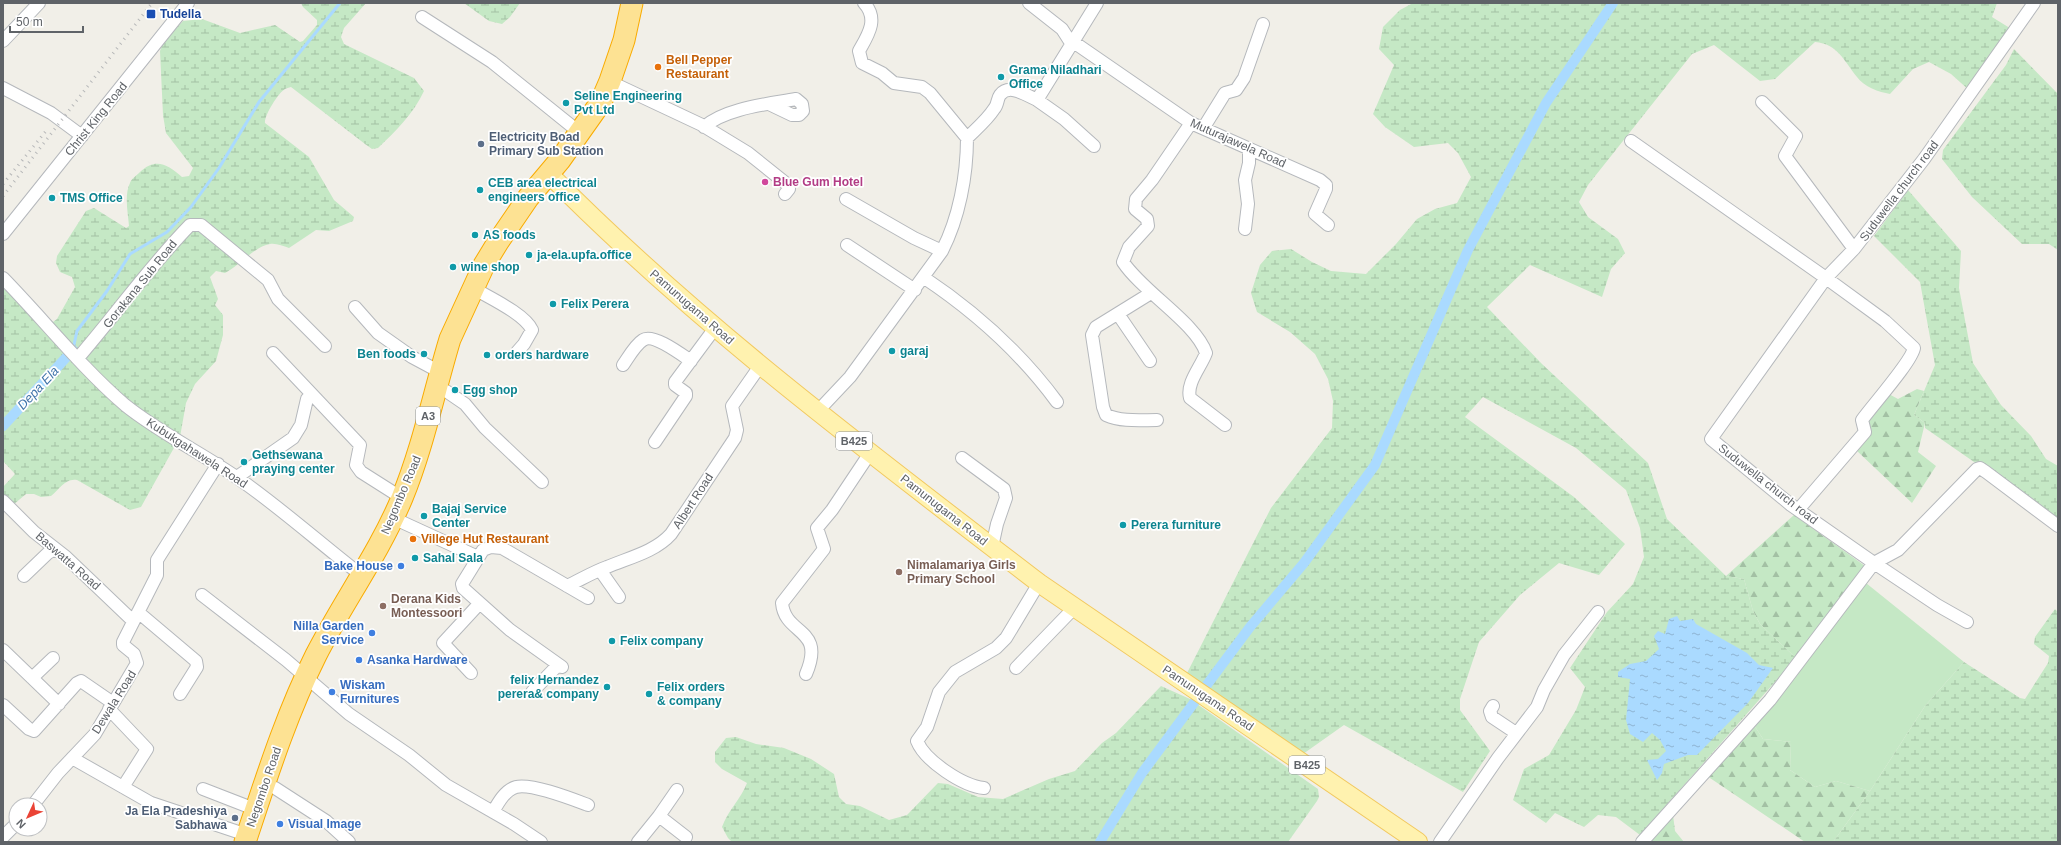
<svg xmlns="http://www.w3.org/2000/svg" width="2061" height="845" font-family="Helvetica,sans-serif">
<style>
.green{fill:#c5e8c5}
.forest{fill:url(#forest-firs)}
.wetland{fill:url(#wetland-marsh)}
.water{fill:url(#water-ripples)}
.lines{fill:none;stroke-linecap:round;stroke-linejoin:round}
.stream{stroke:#aadaff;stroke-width:3}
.canal{stroke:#aadaff;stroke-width:10}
.street-casing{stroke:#b5b8bc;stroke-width:14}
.primary-casing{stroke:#f2c960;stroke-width:20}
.highway-casing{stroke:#f9ab00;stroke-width:23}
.street{stroke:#fff;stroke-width:12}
.primary{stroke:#fff2af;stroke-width:18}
.highway{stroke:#fde293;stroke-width:21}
.rail{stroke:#b6b7b8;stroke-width:3;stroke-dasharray:1 5;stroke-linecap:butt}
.transit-dot{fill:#1a4fb4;stroke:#fff;stroke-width:1.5}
.food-dot{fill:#e8710a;stroke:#fff;stroke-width:1.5}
.culture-dot{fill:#0f9aa8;stroke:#fff;stroke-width:1.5}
.service-dot{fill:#5c6f8a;stroke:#fff;stroke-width:1.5}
.hotel-dot{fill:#d1479c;stroke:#fff;stroke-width:1.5}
.shop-dot{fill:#3f7fe0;stroke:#fff;stroke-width:1.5}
.education-dot{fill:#8d6e63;stroke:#fff;stroke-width:1.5}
.labels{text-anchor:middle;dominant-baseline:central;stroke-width:3.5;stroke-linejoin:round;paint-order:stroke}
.shield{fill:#fff;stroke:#8f9295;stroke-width:1}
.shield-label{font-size:11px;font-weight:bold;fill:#5f6368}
.transit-label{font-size:12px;font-weight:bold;fill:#164399;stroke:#fff;text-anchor:start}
.food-label{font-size:12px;font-weight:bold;fill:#c56008;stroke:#fff;text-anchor:start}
.culture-label{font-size:12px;font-weight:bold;fill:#0d838f;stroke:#fff;text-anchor:start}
.street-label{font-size:12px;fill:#5f6368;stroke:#fff}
.service-label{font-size:12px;font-weight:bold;fill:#4e5e75;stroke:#fff;text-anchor:start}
.hotel-label{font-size:12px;font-weight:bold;fill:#b23c85;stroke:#fff;text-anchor:start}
.education-label{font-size:12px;font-weight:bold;fill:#785e54;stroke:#fff;text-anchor:start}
.shop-label{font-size:12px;font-weight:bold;fill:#366cbe;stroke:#fff;text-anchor:start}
.water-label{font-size:13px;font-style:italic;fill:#4174aa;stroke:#fff}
</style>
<defs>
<pattern id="forest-firs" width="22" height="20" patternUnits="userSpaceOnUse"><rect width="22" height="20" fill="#c5e8c5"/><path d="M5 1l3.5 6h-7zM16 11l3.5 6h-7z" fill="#a3c0a4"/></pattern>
<pattern id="wetland-marsh" width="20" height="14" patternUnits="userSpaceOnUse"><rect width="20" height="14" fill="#c5e8c5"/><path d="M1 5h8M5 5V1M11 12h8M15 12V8" fill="none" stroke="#a3c0a4"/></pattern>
<pattern id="water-ripples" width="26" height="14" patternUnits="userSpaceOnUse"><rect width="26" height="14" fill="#aadaff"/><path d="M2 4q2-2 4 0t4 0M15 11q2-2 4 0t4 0" fill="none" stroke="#8eb4d2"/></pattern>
</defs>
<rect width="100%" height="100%" fill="#f1efe8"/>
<!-- green -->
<path class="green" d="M1866,583L1964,662L1925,706L1870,791L1836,781L1815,787L1790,770L1791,742L1763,739L1754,725Z"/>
<!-- forest -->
<path class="forest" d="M1917,389L1924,391L1914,415L1925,423L1918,452L1936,466L1912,503L1856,450L1866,420L1887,393L1898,399Z
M1794,515L1865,566L1796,658L1760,624L1753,611L1744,579L1726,576Z
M1754,725L1763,739L1791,742L1790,770L1815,787L1836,781L1870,791L1833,842H1805L1707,776Z
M1673,815L1675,831L1684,842L1650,841Z"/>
<!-- wetland -->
<path class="wetland" d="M301,3H366L344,28L341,37L344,44L414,78L424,91C414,113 395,132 378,148L372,149L365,144L291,87C289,88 286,88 285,89C278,93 264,116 265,123L309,157L334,200L354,217L353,221L329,231L316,230L289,248C283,246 276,243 270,244C255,246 239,266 225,273L216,271L210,277L218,299L215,305L223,315V335L216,361L195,384L186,403L180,437L141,507L130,510L77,480C65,478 60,489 51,496L41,497L34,494H26L13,505L3,496V487L15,474L3,461V288L45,328L57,319L75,287L72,277L60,272L56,263L57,256L86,211L94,208L126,228L129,226C128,213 124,195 130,183C131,179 137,175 140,172C156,157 168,165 182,177L189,176L193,168L166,133L163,115L160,51L163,43L183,21L202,19L240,33L275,25L300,42L303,41L317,25V20L303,7Z
M464,3H520L510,17L502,24L489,21Z
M1413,3H1997L1992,17L2013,30L1970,91L1951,74L1929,62L1913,69L1890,94C1879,92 1864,87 1857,77C1844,61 1838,44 1815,42L1775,79L1760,81L1714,45L1692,54L1588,185L1579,202L1588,217L1618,239L1625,253L1611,269L1602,297L1530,265L1487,307L1542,364L1648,463L1667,519L1726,576L1744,579L1753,611L1760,624L1796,658L1640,835L1616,817L1598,815L1584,827L1555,813L1546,823L1513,800L1524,769L1549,755L1576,710L1585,687L1570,668L1607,612L1633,584L1644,557L1640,528L1626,490L1576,448L1483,397L1465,417L1574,497L1625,544L1599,575L1559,563L1520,595L1479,642L1460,699V710L1490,751L1463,792L1344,725L1303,754L1185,677L1271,508L1332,428L1333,401L1328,379L1315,354L1290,332L1257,312L1251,293L1260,265L1272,251L1291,249L1312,262L1331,271L1366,274L1396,244L1417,219L1435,209L1457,203L1471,177L1458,153L1448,143L1414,147L1385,127L1373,114L1394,65L1379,49L1383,27L1400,10Z
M2014,49L2058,94V250L2049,244H2022L1972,197L1942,159L1943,150L2006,65Z
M1908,190L1961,251L1959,288L1973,363L2001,405L2031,436L2046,459L2058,466V520L1925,428V423L1914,415L1935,365L1920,282L1874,236Z
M2055,609L2058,612V842H1833L1870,791L1925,706L1964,662L2020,698L2025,699L2048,663L2049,656L2034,644L2035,637Z
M1161,686L1190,699L1318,789L1319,797L1317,801L1288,842H732L728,838L722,827C728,810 741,799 747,783L722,769L715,762V752L726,738L736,737L756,744L784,748L811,759L834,774L839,797L846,804L860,806L889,820L907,815L938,783L948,784L978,797L1003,799L1049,779L1075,771L1102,743L1116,733Z"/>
<!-- water -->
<path class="water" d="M1677,616L1680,621L1693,619L1696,624L1747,653L1759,665L1773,668L1748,703L1697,755H1688L1664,764L1662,773L1657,780L1647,760L1658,759L1666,751L1660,740L1652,733L1643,742L1630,734L1626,720L1630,679L1618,677V672L1630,664L1646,661L1659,649L1654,636L1658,631L1665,634L1669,619Z"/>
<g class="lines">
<!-- stream -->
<path class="stream" d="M73,349L77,331L107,291L130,254L167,232L191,207L219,168L259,102L340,3"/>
<!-- canal -->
<path class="canal" d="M3,426L73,350
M1206,686L1250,627L1304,563L1375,465L1468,250L1546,103L1613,3
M1100,842L1142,773L1196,700"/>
<!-- street casing -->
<g class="street-casing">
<path id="street" d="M864,3C879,19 868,35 859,51L862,63L882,73L894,83L922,87L930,93L967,138
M1029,3L1062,29L1071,43
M422,17L492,62L579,132
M3,41L39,3
M1072,41L1191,123L1320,180L1326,185V189L1315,214L1328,225
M619,86L702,125L748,153L788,185L789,189L785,194
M3,88L51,113L82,136
M1037,100L1064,119L1094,146
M1762,102L1796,136L1785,156L1854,249
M1191,123L1152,180L1136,199L1135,209L1147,219L1148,226L1129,247L1123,262C1143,292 1196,323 1206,353C1201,367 1186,383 1190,398L1225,425
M704,127C725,108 769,104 796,99L802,104L803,111L799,115H792L769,104
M1204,127L1225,93L1236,90L1244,78L1263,24
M1631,141L1826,278L1885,321L1914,348C1912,361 1872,406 1862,420L1865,432L1798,510
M846,199L914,238L942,251
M1245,229L1248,204L1245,180L1249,163V149
M3,234L188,3
M847,245L915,290
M923,277C974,311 1021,353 1057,402
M3,278C44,320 81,367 125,405C161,434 204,454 242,481C283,510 321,544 361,575
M473,288C488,297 525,314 532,330L524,344L517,352
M1151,293L1096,327L1092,335L1103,407L1106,415C1122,422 1140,420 1157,420
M355,307L378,333L412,357L440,372
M1118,314L1150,361
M273,353L360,445L356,465L361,472L402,498
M78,358C116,314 149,267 190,225H201L268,280L278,299L325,346
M623,365C628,358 635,345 643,340C653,333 682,355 691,361
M446,391L465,404L485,428L542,482
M817,412L850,377L942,251C959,218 967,176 967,138C976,129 987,120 994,109C998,105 997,99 1000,95C1009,83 1026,95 1037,100L1097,3
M655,442L686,396V393L675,385V382L715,328
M962,458L1004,489L1006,498L997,524L992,547
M237,477L293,438L301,425L307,399L311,395
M3,501L34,532L66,557L133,621
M393,518L478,557
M600,570L619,597
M24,576L48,553L55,549
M567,586C580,580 593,572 607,567C628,558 655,552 671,534L735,438L737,430L732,406L760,366
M202,595L286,660L349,714L409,755L446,785L514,824L541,842
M138,612L196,661L197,667L180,694
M1967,622L1937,605L1874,563L1898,550L1977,469L1980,468L1986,472L2058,526
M3,650L59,704
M562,667L510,630L463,588L462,584L483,550L491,547L502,548L588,598
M1016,668L1075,607
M471,673L443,643L479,604
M806,674C826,627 785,636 782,603L824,549L817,528L832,510L870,453
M32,678L53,658
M532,692L558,665
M3,705L29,729L34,731L77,683L81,681L113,703
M1493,706L1490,711L1492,717L1516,733
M109,709L147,749L123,787
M72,758L151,803L247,835
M275,788L326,821L349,842
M984,788C963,786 925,761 917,741L927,727L939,692L955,672L996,648L1006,638L1039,583
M203,789L257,810
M33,805L58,773L95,734L137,663L134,654L123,645V642L157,575V560L218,464
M493,812C498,803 505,790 516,787C531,783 572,799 588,805
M659,816L677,790
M3,837L16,824
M638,842L659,816L686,837
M1440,842L1498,758L1537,707L1544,690L1564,655L1598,612
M1642,842L1770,700L1874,563L1791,505L1711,439L1826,278L1854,249L1924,159L2034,3"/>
</g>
<!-- primary casing -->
<g class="primary-casing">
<path id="primary" d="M549,174C699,326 870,453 1039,583L1418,842"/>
</g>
<!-- highway casing -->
<g class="highway-casing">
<path id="highway" d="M245,842C266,779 286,715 316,655C343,602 379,553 402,498C423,447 434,392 450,339L484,265L498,242L528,198L560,160L601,102L610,81L624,40L632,3"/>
</g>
<!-- street -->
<use href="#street" class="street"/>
<!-- primary -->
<use href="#primary" class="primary"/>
<!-- highway -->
<use href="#highway" class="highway"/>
<!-- rail -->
<path class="rail" d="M3,184L46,131
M3,196L152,3"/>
</g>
<!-- markers -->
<rect class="transit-dot" x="146" y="9" width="10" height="10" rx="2"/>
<g class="food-dot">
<circle cx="658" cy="67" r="4"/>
<circle cx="413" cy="539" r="4"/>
</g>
<g class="culture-dot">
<circle cx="1001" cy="77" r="4"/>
<circle cx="566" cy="103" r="4"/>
<circle cx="480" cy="190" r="4"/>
<circle cx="52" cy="198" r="4"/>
<circle cx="475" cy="235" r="4"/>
<circle cx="529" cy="255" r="4"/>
<circle cx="453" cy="267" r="4"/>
<circle cx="553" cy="304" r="4"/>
<circle cx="892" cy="351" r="4"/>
<circle cx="424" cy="354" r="4"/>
<circle cx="487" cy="355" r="4"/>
<circle cx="455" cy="390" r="4"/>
<circle cx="244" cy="462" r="4"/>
<circle cx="424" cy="516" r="4"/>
<circle cx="1123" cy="525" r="4"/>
<circle cx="415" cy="558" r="4"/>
<circle cx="612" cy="641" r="4"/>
<circle cx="607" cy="687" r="4"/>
<circle cx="649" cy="694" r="4"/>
</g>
<g class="service-dot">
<circle cx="481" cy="144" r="4"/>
<circle cx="235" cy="818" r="4"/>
</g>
<circle class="hotel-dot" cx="765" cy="182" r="4"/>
<g class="shop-dot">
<circle cx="401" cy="566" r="4"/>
<circle cx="372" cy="633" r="4"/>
<circle cx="359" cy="660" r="4"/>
<circle cx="332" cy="692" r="4"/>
<circle cx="280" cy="824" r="4"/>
</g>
<g class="education-dot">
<circle cx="899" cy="572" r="4"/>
<circle cx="383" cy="606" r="4"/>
</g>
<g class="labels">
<!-- shield labels -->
<g class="shield">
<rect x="416" y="407" width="24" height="18" rx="3"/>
<rect x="836" y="432" width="36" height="18" rx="3"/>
<rect x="1289" y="756" width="36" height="18" rx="3"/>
</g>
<g class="shield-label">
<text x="428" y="416">A3</text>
<text x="854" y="441">B425</text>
<text x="1307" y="765">B425</text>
</g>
<!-- transit labels -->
<g class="transit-label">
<text x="160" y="14">Tudella</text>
</g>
<!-- food labels -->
<g class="food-label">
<text x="666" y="60">Bell Pepper<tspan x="666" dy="14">Restaurant</tspan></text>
<text x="421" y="539">Villege Hut Restaurant</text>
</g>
<!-- culture labels -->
<g class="culture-label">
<text x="1009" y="70">Grama Niladhari<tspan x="1009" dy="14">Office</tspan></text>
<text x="574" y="96">Seline Engineering<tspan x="574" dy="14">Pvt Ltd</tspan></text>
<text x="488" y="183">CEB area electrical<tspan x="488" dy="14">engineers office</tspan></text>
<text x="60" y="198">TMS Office</text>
<text x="483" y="235">AS foods</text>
<text x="537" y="255">ja-ela.upfa.office</text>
<text x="461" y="267">wine shop</text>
<text x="561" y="304">Felix Perera</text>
<text x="900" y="351">garaj</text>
<text x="416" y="354" text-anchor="end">Ben foods</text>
<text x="495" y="355">orders hardware</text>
<text x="463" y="390">Egg shop</text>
<text x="252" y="455">Gethsewana<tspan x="252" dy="14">praying center</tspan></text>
<text x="432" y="509">Bajaj Service<tspan x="432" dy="14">Center</tspan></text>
<text x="1131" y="525">Perera furniture</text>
<text x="423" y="558">Sahal Sala</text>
<text x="620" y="641">Felix company</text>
<text x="599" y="680" text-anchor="end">felix Hernandez<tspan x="599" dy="14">perera&amp; company</tspan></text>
<text x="657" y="687">Felix orders<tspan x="657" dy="14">&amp; company</tspan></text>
</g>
<!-- street labels -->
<g class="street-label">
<text transform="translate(96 119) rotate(-51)">Christ King Road</text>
<text transform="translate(1238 143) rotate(24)">Muturajawela Road</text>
<text transform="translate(1899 191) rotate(-53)">Suduwella church road</text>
<text transform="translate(140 284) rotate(-51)">Gorakana Sub Road</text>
<text transform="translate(692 307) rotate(41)">Pamunugama Road</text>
<text transform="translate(197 453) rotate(33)">Kubukgahawela Road</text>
<text transform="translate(1768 484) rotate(38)">Suduwella church road</text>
<text transform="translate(401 495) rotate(-67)">Negombo Road</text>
<text transform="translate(693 501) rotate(-57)">Albert Road</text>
<text transform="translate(944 510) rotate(38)">Pamunugama Road</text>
<text transform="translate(68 561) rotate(41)">Baswatta Road</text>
<text transform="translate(1208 698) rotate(34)">Pamunugama Road</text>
<text transform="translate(114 702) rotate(-58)">Dewala Road</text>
<text transform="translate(264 787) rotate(-71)">Negombo Road</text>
</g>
<!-- service labels -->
<g class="service-label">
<text x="489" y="137">Electricity Boad<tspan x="489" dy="14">Primary Sub Station</tspan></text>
<text x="227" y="811" text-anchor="end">Ja Ela Pradeshiya<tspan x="227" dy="14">Sabhawa</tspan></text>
</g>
<!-- hotel labels -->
<g class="hotel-label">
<text x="773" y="182">Blue Gum Hotel</text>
</g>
<!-- education labels -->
<g class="education-label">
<text x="907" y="565">Nimalamariya Girls<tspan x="907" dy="14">Primary School</tspan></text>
<text x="391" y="599">Derana Kids<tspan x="391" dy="14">Montessoori</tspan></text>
</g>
<!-- shop labels -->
<g class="shop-label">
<text x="393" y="566" text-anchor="end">Bake House</text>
<text x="364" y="626" text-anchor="end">Nilla Garden<tspan x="364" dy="14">Service</tspan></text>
<text x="367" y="660">Asanka Hardware</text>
<text x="340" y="685">Wiskam<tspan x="340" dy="14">Furnitures</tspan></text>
<text x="288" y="824">Visual Image</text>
</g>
<!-- water labels -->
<g class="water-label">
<text transform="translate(38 388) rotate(-47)">Depa Ela</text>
</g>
</g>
<!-- border -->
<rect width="2061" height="845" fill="none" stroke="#5f6368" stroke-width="8"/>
<!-- north arrow -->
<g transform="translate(28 817) rotate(226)"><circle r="19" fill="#ffffff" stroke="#bfc1c3"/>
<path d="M0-3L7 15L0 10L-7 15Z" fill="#ea4335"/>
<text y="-6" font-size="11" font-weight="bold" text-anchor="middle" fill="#5f6368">N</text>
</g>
<!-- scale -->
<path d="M10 26v6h73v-6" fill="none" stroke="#5f6368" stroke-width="2"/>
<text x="16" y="26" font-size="12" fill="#5f6368" stroke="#ffffff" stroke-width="3" paint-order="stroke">50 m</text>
</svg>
